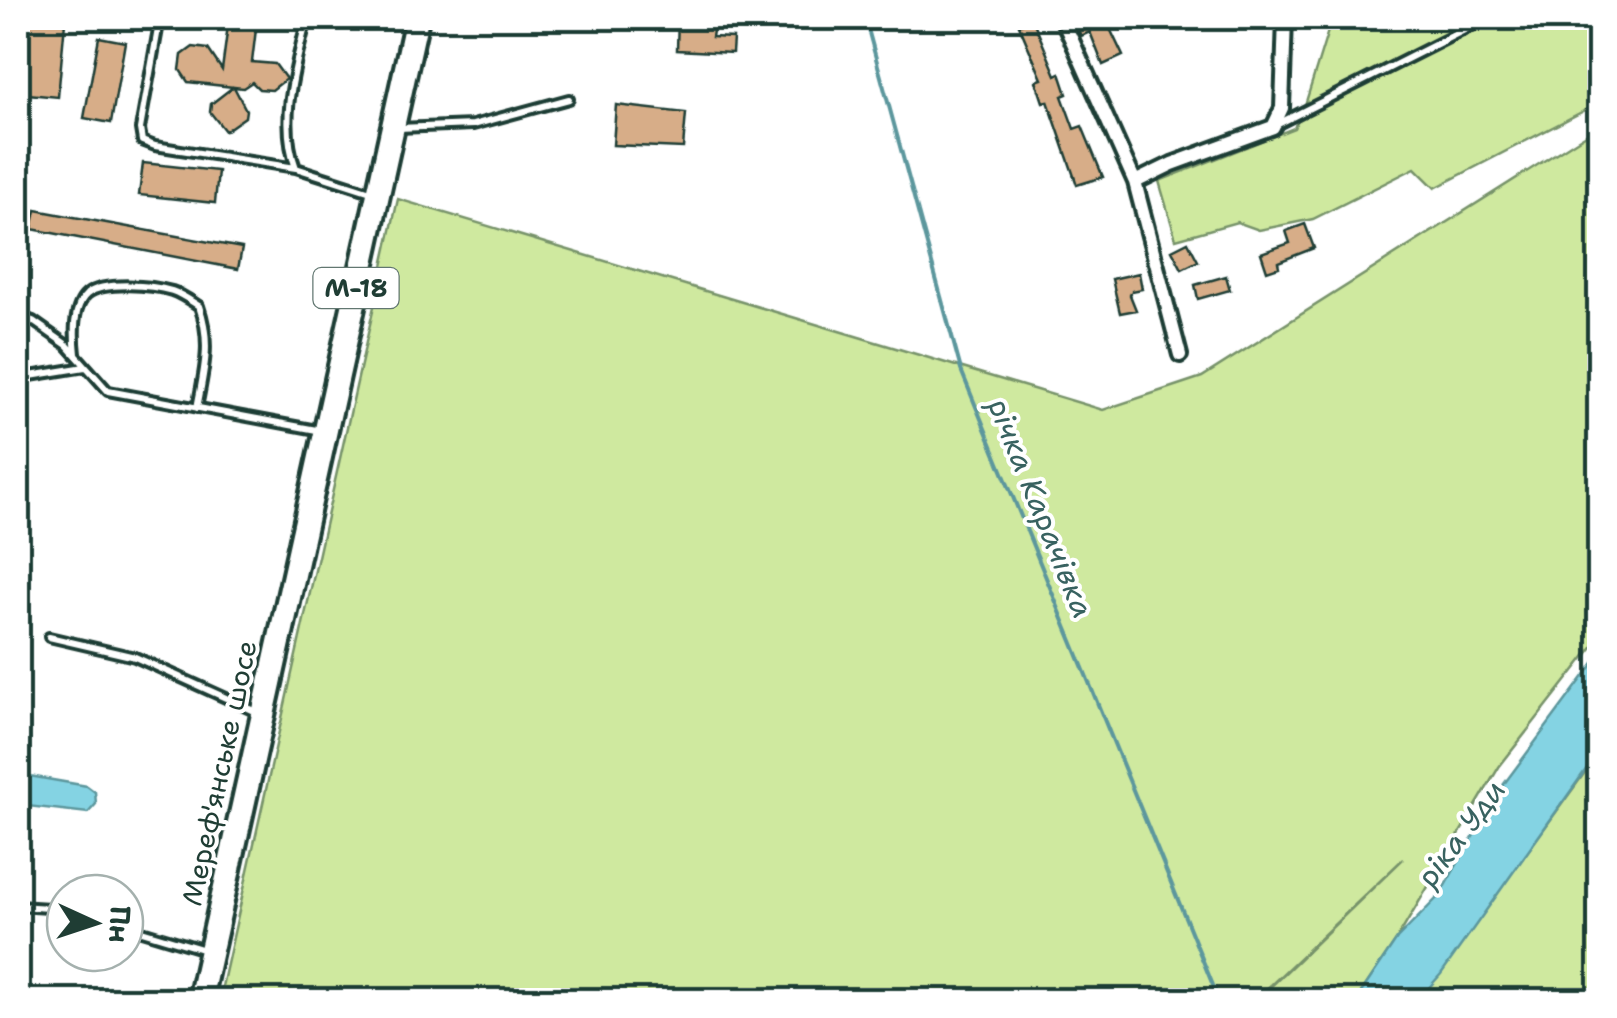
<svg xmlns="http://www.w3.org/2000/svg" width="1617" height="1018" font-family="'Shantell Sans',sans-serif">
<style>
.green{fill:#cfe99f;stroke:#77936a;stroke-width:2.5}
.water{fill:#84d3e3;stroke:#5c979d;stroke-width:2.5}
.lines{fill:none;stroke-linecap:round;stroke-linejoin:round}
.stream{stroke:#5c979d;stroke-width:4}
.building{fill:#d7ad88;stroke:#1f3d34;stroke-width:2.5}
.service-casing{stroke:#1f3d34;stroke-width:14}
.minor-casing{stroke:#1f3d34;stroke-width:20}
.trunk-casing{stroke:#1f3d34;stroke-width:30}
.service{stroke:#fff;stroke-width:6}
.minor{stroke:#fff;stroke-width:12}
.trunk{stroke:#fff;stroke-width:22}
.labels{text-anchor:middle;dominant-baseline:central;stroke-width:8;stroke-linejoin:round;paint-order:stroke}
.shield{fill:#fff;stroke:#627771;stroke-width:2.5}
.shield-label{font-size:25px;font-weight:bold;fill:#1f3d34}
.street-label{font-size:28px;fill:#1f3d34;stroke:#fff}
.water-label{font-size:30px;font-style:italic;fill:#386260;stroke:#fff}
</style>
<rect width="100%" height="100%" fill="#fff"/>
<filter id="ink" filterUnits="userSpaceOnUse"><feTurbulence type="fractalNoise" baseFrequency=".01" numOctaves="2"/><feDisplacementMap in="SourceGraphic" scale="20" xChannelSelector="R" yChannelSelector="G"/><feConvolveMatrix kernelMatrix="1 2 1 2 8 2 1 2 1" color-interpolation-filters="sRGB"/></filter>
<g filter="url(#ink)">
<!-- green -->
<path class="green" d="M1332,18H1599V103L1435,188L1415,168L1313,219L1259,230L1237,222L1176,239L1159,181L1294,128L1305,105Z
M1599,126V639L1499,767L1397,939L1356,1000H1257L1403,859L1255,1000H219L398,199L1103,410L1202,377Z
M1599,753V1000H1413L1470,931Z"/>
<!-- water -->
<path class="water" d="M1599,656V751L1441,974L1418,1000H1356L1397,939L1439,896L1501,788Z
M18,774L87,786L95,792L96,804L88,813L18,805Z"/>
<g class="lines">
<!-- stream -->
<path class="stream" d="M865,18L961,370L1219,1000"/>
</g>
<!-- building -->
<path class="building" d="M18,18L65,22L58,97L18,93Z
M238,18H246L256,29L252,62L275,64L286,79L272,90L259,89L252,82L243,88L234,87L246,110L245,117L225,131L210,112L211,104L233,87L188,82L180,70L182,55L193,47L208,49L222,70L228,25Z
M678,18H715L712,37L733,38L732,53L677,50Z
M1032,18L1056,75L1060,73L1067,94L1062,96L1074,129L1082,126L1103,177L1077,185L1048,101L1043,102L1036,81L1042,79L1019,25Z
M1073,18H1105L1123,56L1103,65L1090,32L1081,36Z
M99,37L125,42L111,123L84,118Z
M616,105L686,113L683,148L613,145Z
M143,163L218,171L215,203L139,195Z
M36,210L242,248L238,269L32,229Z
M1305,224L1314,248L1278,262L1279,267L1267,271L1261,253L1290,243L1286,231Z
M1188,242L1198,261L1182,269L1172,250Z
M1139,273L1142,289L1132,291L1130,295L1136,310L1120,313L1112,279Z
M1226,276L1230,290L1198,299L1195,285Z"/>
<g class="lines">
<!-- service casing -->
<g class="service-casing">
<path id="service" d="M160,18L140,129L142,141L155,146L296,168L374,193
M1278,124L1488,18
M398,128L473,125L569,99
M296,168C278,120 296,66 307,18
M18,316L33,321L67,345L108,391L322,431
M76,354C74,336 72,307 87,294C104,281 152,285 172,291C181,294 191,301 199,306C212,343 204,370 197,408
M18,378L85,367
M49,637L135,657L257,712
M18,906L65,909
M125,926L205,950"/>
</g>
<!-- minor casing -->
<g class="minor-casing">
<path id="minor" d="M1062,18L1135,182L1180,355
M1135,182L1172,164L1273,127L1282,108L1285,18"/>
</g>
<!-- trunk casing -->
<g class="trunk-casing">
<path id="trunk" d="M200,1000L417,18"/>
</g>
<!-- service -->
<use href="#service" class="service"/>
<!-- minor -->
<use href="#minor" class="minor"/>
<!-- trunk -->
<use href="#trunk" class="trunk"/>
</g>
</g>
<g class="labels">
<!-- shield labels -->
<rect class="shield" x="313.5" y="268" width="85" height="40" rx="8"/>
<g class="shield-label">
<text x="356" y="288">М-18</text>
</g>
<!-- street labels -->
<g class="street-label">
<text transform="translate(219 773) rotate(-78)">Мереф'янське шосе</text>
</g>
<!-- water labels -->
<g class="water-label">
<text transform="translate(1041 508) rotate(68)">річка Карачівка</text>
<text transform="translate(1461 833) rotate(-53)">ріка Уди</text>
</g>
</g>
<!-- margin -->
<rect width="1617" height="1018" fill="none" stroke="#fff" stroke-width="60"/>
<rect x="30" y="30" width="1557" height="958" fill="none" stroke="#1f3d34" stroke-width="4" filter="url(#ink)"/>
<!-- north arrow -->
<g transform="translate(95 923) rotate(93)"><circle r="48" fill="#ffffff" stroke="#a5b1ae" stroke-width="2.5"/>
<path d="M0-8L18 38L0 25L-18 38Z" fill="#1f3d34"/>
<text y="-15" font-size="28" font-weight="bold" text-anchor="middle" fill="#1f3d34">Пн</text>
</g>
</svg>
